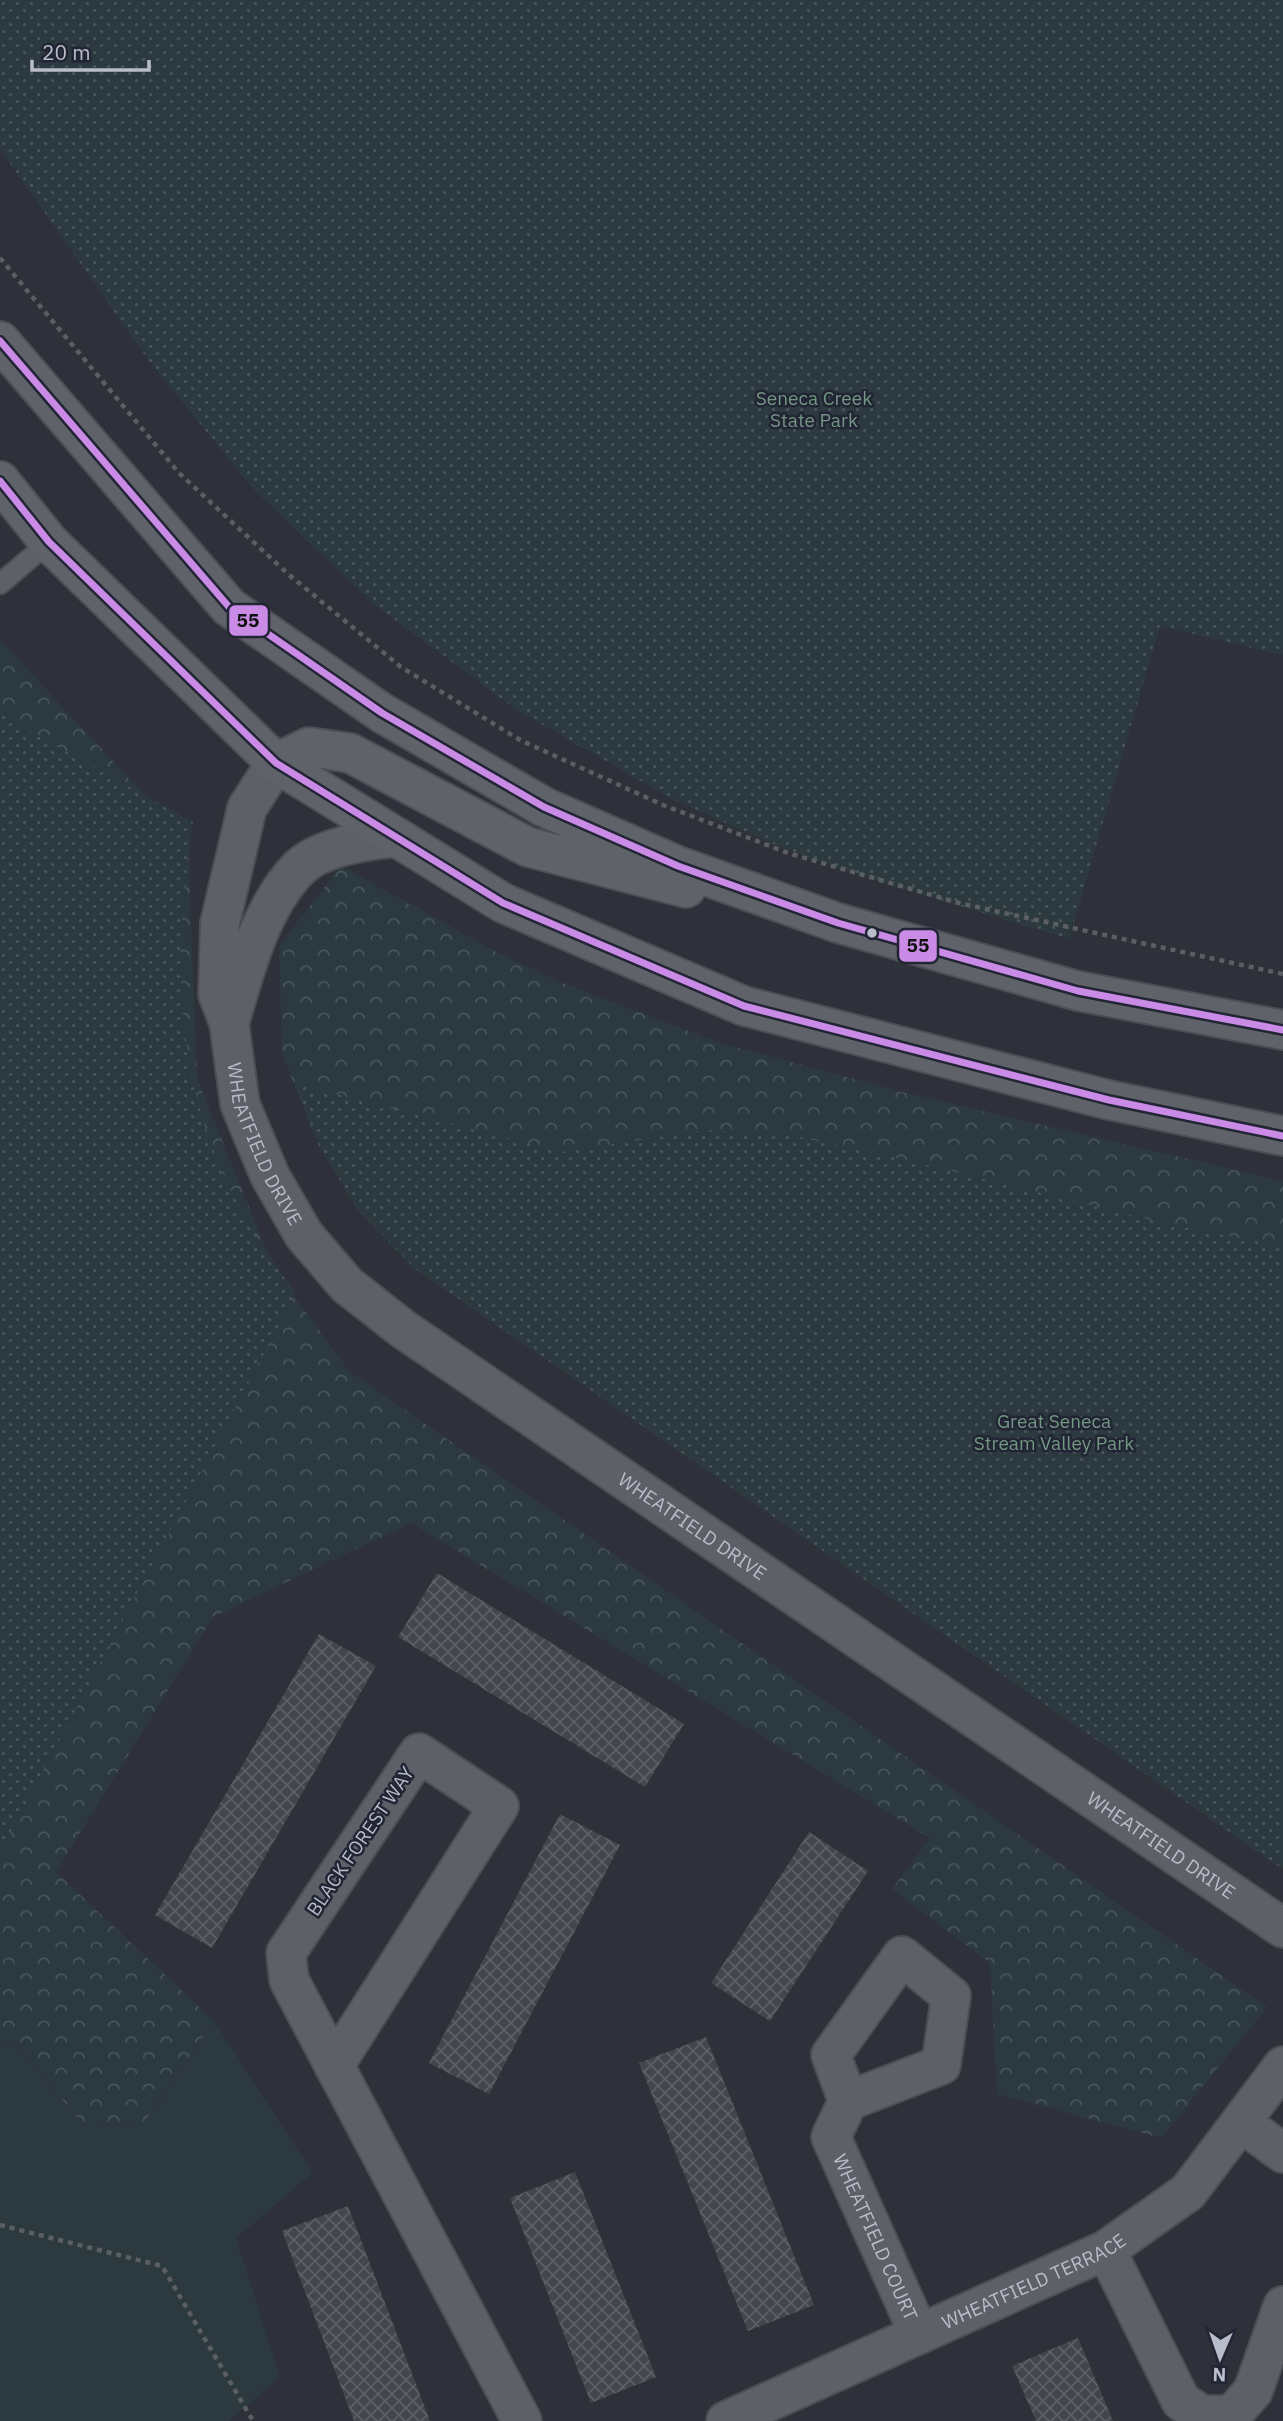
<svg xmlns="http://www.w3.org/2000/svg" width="1283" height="2421" font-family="'IBM Plex Sans',sans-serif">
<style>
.green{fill:#2c3a40}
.forest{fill:url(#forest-crowns)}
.park{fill:url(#park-dots)}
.building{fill:url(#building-cross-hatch)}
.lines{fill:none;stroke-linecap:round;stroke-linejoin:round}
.service-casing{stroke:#4c4d54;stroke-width:23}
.minor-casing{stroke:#4c4d54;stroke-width:42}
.primary-casing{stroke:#4b4e56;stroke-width:42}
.path{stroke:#5c5e65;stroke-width:4.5;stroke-dasharray:5 5;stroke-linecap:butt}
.service{stroke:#5e6068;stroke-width:19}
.minor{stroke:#5e6068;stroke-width:38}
.primary{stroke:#606269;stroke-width:38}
.bus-1-casing{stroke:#212534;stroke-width:12}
.bus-1{stroke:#ca8be6;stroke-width:7}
.bus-dot{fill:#b9bcc9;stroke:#212534;stroke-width:2.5}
.labels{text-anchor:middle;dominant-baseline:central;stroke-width:5;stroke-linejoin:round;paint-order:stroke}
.park-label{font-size:19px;fill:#739783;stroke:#212534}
.street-label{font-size:19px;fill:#b9bcc9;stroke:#212534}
.line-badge{stroke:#212534;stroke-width:2.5}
.pale-badge-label{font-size:19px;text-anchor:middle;font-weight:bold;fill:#111}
</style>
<defs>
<pattern id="forest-crowns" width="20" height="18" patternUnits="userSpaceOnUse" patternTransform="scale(1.75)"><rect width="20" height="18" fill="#2c3a40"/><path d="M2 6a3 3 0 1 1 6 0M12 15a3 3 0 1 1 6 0" fill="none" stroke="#48555a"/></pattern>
<pattern id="park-dots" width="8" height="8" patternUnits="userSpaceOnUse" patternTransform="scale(1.75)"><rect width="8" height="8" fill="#2c3a40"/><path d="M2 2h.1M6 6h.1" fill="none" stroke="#48555a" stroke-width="1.8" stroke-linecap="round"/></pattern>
<pattern id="building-cross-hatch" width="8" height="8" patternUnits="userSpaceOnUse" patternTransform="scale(1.75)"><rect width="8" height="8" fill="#43464d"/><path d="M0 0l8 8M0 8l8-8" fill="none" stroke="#5c5f65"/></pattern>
</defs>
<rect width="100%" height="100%" fill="#2e313a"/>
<!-- green -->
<path class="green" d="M214,2021L313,2173L236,2238L280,2377L229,2421H0V2049L13,2042L83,2124L144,2123Z"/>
<!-- forest -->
<path class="forest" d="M0,640L188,842L197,1078L273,1267L349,1371L1267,2007L1161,2138L997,2094L990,1963L892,1889L930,1838L411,1523L213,1617L56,1872L214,2021L144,2123L83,2124L13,2042L0,2049Z
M341,866L500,954L568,985L720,1043L902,1092L1283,1181V1869L414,1268L358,1210L319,1146L282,1054L279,946Z"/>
<!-- park -->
<path class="park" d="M0,0H1283V655L1160,626L1069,939L851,873L766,841L672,799L517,710L375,605L254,490L149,361L0,149Z
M0,709L7,719L193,822C165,1006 180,1142 296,1293L0,1852Z
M296,1084L562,1152L704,1130L799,1137L910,1161L1171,1225L1283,1246V1869L414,1268L358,1210L319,1146Z"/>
<!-- building -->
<path class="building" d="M437,1573L684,1724L645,1787L398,1637Z
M319,1634L376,1666L212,1948L155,1915Z
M560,1814L620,1845L489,2094L429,2063Z
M809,1832L868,1871L770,2021L711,1983Z
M706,2037L814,2305L748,2331L639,2063Z
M575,2172L656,2377L591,2403L510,2198Z
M348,2206L430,2421H354L282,2231Z
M1078,2338L1113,2421H1036L1012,2366Z"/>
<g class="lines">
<!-- service casing -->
<g class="service-casing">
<path id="service" d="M0,584L49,542"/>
</g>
<!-- minor casing -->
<g class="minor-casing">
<g id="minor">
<path id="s1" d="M276,763L247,808L220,923L218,994L229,1023L240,1104L270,1176L304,1235L347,1285L403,1329L1283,1928"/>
<path d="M230,1021C245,970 260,908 299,868C320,847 367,840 396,837"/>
<path d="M334,2066L499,1806L419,1753L286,1953L289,1980L522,2421"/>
<path id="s2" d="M848,2101L941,2065L951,1996L902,1956L831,2055L848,2101L831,2137L919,2334"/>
<path d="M1242,2123L1283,2153"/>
<path d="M1106,2250L1181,2401L1202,2415H1232L1253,2391L1283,2306"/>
<path id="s3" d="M726,2421L1106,2250L1188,2192L1283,2066"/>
</g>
</g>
<!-- primary casing -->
<g class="primary-casing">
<path id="primary" d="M0,341L229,607L382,713L544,807L678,866L838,923L1078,991L1283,1030
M0,481L49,542L276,763L503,903L744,1006L1109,1100L1283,1136
M276,763L309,747L350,753L528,847L686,888"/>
</g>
<!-- path -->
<path class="path" d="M0,258L179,473L288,574L401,667L520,740L663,805L788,853L959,903L1283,974
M0,2225L162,2266L253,2421"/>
<!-- service -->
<use href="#service" class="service"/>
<!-- minor -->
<use href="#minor" class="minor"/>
<!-- primary -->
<use href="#primary" class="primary"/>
<!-- bus-1 casing -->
<g class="bus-1-casing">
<path id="bus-1" d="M0,341L229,607L382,713L544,807L678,866L838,923L1078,991L1283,1030
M0,481L49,542L276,763L503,903L744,1006L1109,1100L1283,1136"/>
</g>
<!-- bus-1 -->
<use href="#bus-1" class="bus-1"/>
</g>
<!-- markers -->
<circle class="bus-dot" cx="872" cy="933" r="6"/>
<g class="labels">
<!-- park labels -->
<g class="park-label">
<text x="814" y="398">Seneca Creek<tspan x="814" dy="22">State Park</tspan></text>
<text x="1054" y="1421">Great Seneca<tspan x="1054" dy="22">Stream Valley Park</tspan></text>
</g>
<!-- street labels -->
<g class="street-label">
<text stroke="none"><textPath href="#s1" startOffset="401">WHEATFIELD DRIVE</textPath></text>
<text stroke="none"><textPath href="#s1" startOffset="989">WHEATFIELD DRIVE</textPath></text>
<text transform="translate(360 1841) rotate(-56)">BLACK FOREST WAY</text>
<text stroke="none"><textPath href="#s1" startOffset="1556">WHEATFIELD DRIVE</textPath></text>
<text stroke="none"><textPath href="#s2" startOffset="553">WHEATFIELD COURT</textPath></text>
<text stroke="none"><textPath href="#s3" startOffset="338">WHEATFIELD TERRACE</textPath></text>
</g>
</g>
<g class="line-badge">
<rect x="228" y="604" width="41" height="33" rx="7" fill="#ca8be6"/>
<rect x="898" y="929" width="40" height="34" rx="7" fill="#ca8be6"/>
</g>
<g class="pale-badge-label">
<text x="248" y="627">55</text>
<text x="918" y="952">55</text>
</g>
<!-- north arrow -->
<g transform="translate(1220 2358) rotate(182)" stroke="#212534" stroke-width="5" paint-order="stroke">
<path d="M0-5L12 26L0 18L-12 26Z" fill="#b9bcc9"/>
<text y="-10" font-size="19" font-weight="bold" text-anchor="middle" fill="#b9bcc9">N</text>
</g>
<!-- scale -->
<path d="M32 60v10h117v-10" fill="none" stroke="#b9bcc9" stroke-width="3.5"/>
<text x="42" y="60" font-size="21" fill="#b9bcc9" stroke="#212534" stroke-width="5" paint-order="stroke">20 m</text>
</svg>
